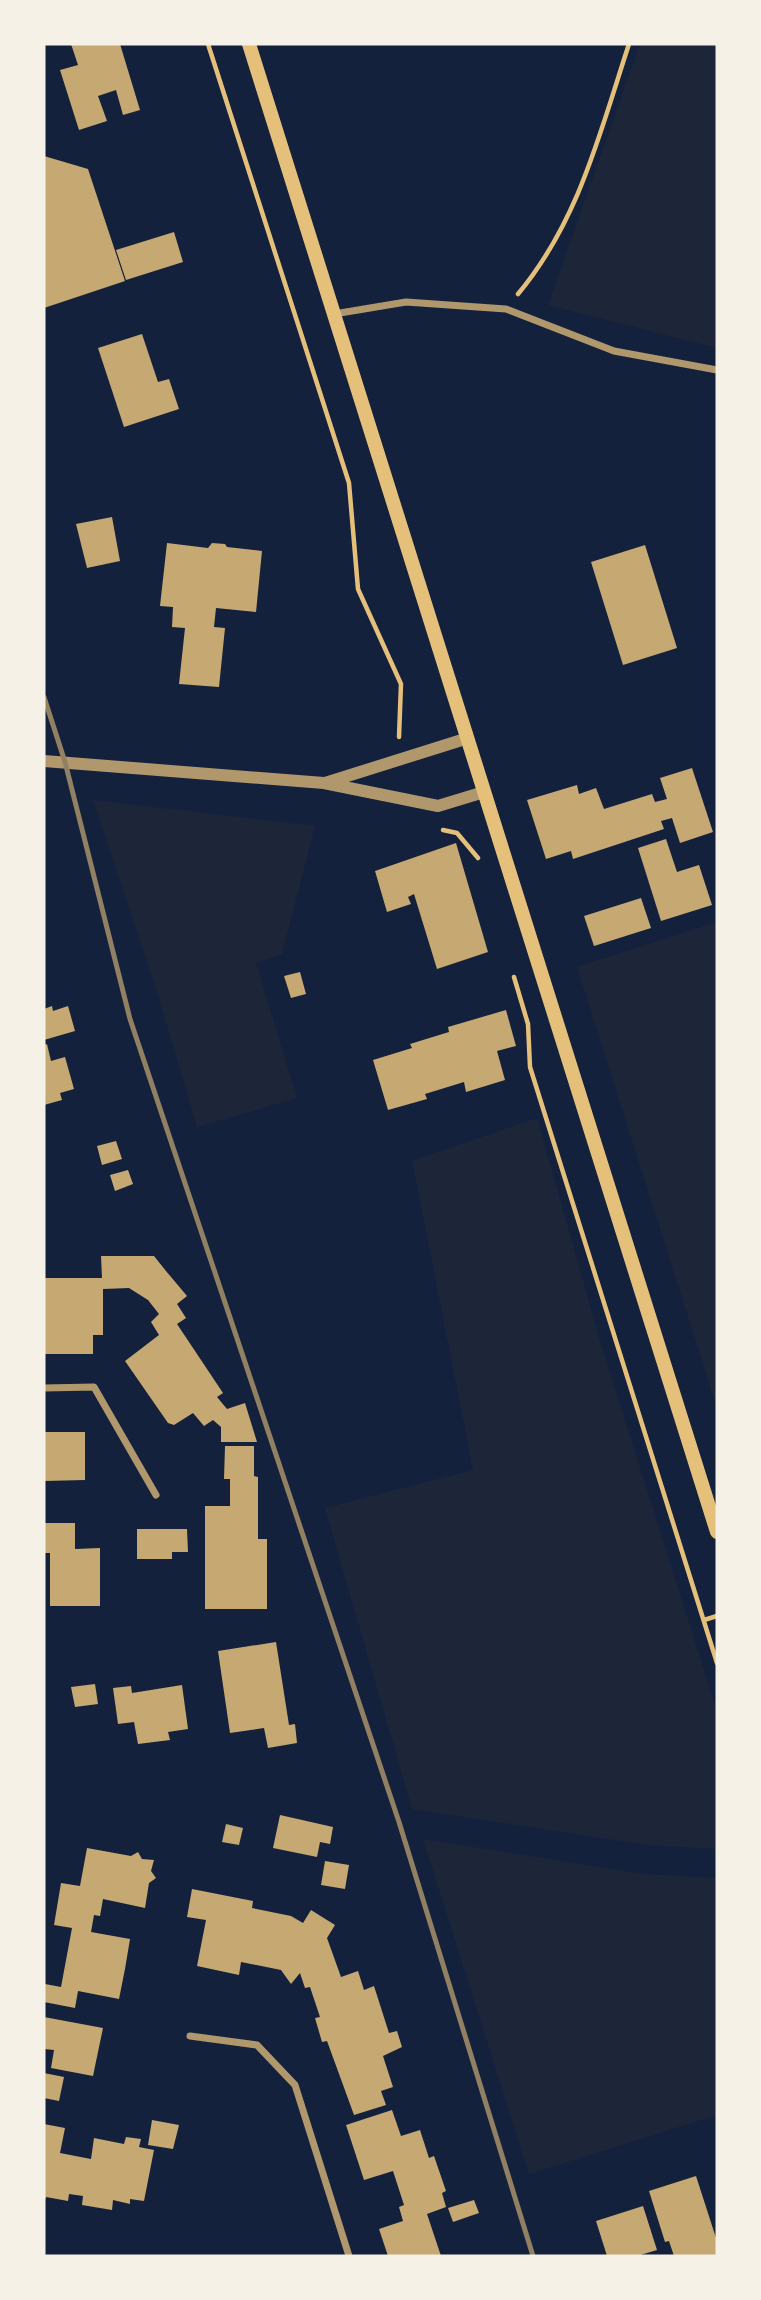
<svg xmlns="http://www.w3.org/2000/svg" width="761" height="2300" font-family="Quicksand,sans-serif">
<style>
.green{fill:#1d2539}
.building{fill:#c6a872}
.lines{fill:none;stroke-linecap:round;stroke-linejoin:round}
.path{stroke:#e5c07b;stroke-width:4.5}
.minor{stroke:#b1986c;stroke-width:7}
.tertiary{stroke:#b1986c;stroke-width:12}
.secondary{stroke:#e5c07b;stroke-width:14}
.rail{stroke:#918062;stroke-width:5}
</style>
<rect width="100%" height="100%" fill="#14213d"/>
<!-- green -->
<path class="green" d="M640,44H717V348L548,305Z
M93,800L315,826L282,954L256,963L297,1098L197,1127L158,995Z
M717,922V1408L577,967Z
M537,1118L603,1351L717,1711V1849L647,1845L412,1809L325,1508L473,1470L412,1161Z
M423,1839L643,1874L717,1878V2115L529,2174Z"/>
<!-- building -->
<path class="building" d="M71,44H120L140,110L123,115L116,90L98,96L107,121L79,130L60,70L78,65Z
M44,156L88,169L125,281L44,308Z
M174,232L183,262L126,280L116,250Z
M142,334L158,382L169,379L179,409L124,427L98,348Z
M112,517L120,561L87,568L76,524Z
M167,543L208,548L212,543L225,544L227,547L262,551L256,612L216,608L214,627L225,628L219,687L179,684L185,628L172,627L173,607L160,606Z
M645,545L677,648L623,665L591,562Z
M692,768L713,832L680,843L672,818L661,821L664,829L573,859L571,851L546,859L527,800L577,785L579,794L596,788L604,809L652,794L655,802L667,799L660,778Z
M666,839L677,872L699,865L712,905L661,921L638,848Z
M456,843L488,952L437,969L414,894L408,897L411,904L387,912L375,871Z
M641,898L651,928L594,946L584,916Z
M300,972L306,994L291,998L284,976Z
M52,1006L53,1011L68,1006L75,1031L44,1040V1009Z
M506,1010L516,1046L497,1051L505,1080L466,1092L464,1082L425,1094L427,1099L388,1110L373,1060L412,1048L410,1044L449,1032L448,1027Z
M47,1044L51,1061L65,1057L74,1089L60,1093L62,1100L44,1105V1045Z
M116,1141L122,1159L102,1165L97,1146Z
M128,1170L133,1184L115,1191L110,1175Z
M101,1256H154L166,1271L187,1296L177,1304L186,1318L177,1324L223,1393L217,1397L227,1409L245,1403L257,1442H221V1427L213,1420L204,1426L193,1413L174,1425L168,1423L125,1361L159,1335L151,1322L159,1314L148,1300L129,1288L103,1289V1335H93V1354H44V1278H102Z
M44,1432H85V1480L44,1481Z
M225,1446H254V1476L258,1477V1539H267V1609H205V1506H230V1479H224Z
M44,1523H75V1549L100,1548V1606H50V1553H44Z
M137,1529H187L188,1552H172V1559H137Z
M276,1642L289,1725L295,1724L297,1743L268,1748L264,1728L230,1733L218,1651Z
M95,1684L98,1704L75,1707L71,1687Z
M182,1685L188,1729L168,1732L170,1740L138,1744L134,1722L118,1724L113,1688L131,1686L132,1693Z
M280,1815L333,1827L330,1844L320,1842L317,1857L273,1848Z
M226,1824L243,1828L239,1845L222,1842Z
M87,1848L131,1856L138,1852L142,1859L154,1860L151,1871L156,1878L149,1883L145,1908L103,1899L100,1916L94,1915L91,1932L130,1939L125,1969L119,1999L78,1991L75,2008L44,2002V1989L45,1984L61,1987L72,1928L54,1925L61,1883L80,1886Z
M325,1861L349,1865L345,1889L321,1885Z
M192,1889L253,1901L252,1908L291,1916L303,1923L311,1910L335,1925L327,1938L341,1977L358,1971L364,1990L374,1986L389,2033L397,2031L402,2047L383,2056L393,2087L381,2091L386,2105L354,2115L327,2041L322,2042L315,2018L320,2017L310,1987L305,1988L300,1973L291,1984L281,1970L241,1962L239,1975L197,1966L206,1920L187,1917Z
M44,2017L103,2028L93,2076L51,2068L54,2050L44,2049Z
M44,2073L64,2077L59,2101L44,2098Z
M392,2110L401,2136L420,2130L429,2158L434,2156L446,2191L442,2193L446,2207L427,2214L441,2256H388L379,2229L403,2221L399,2207L404,2205L393,2171L364,2180L346,2125Z
M152,2120L179,2125L173,2149L148,2145Z
M44,2124L65,2128L60,2153L91,2159L94,2138L124,2144L126,2137L141,2139L139,2147L154,2150L144,2201L130,2199V2204L113,2200L112,2210L82,2205L83,2196L69,2194L68,2201L46,2197L44,2203Z
M696,2176L717,2241V2256H674L669,2241L665,2242L649,2191Z
M474,2200L479,2213L453,2222L448,2208Z
M643,2206L657,2250L637,2256H607L596,2221Z"/>
<g class="lines">
<!-- path -->
<path class="path" d="M208,44L349,483L358,589L401,684L399,737
M518,294C579,221 600,132 629,44
M443,830L457,833L478,858
M514,977L528,1024L530,1067L717,1663
M704,1620L717,1616"/>
<!-- minor -->
<path class="minor" d="M334,314L406,302L506,309L614,351L717,370
M44,1388L94,1387L156,1495
M190,2036L257,2045L295,2085L349,2256"/>
<!-- tertiary -->
<path class="tertiary" d="M44,761L324,783L438,806L484,792
M325,783L465,739"/>
<!-- secondary -->
<path class="secondary" d="M249,44L717,1532"/>
<!-- rail -->
<path class="rail" d="M44,697L65,762L130,1019L399,1822L533,2256"/>
</g>
<!-- border -->
<rect width="761" height="2300" fill="none" stroke="#f6f1e7" stroke-width="91"/>
</svg>
